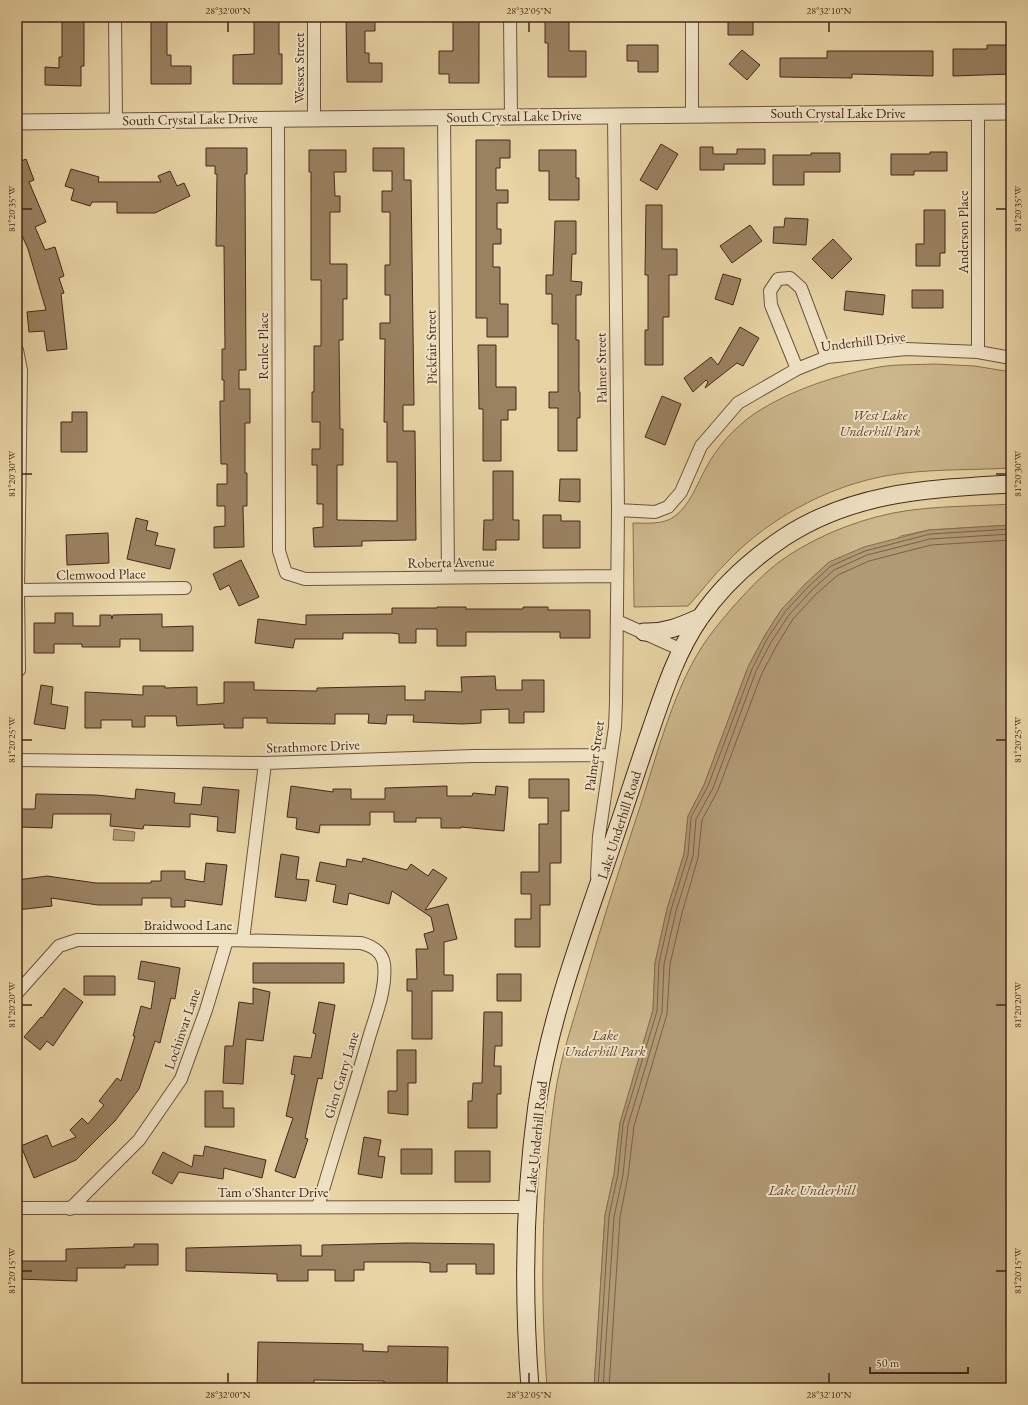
<svg xmlns="http://www.w3.org/2000/svg" width="1028" height="1405" font-family="'EB Garamond',serif">
<style>
.green{fill:#ccb68c;stroke:#896f52}
.water{fill:#b09975;stroke:#866c50}
.lines{fill:none;stroke-linecap:round;stroke-linejoin:round}
.shore{stroke:#7b6047;stroke-width:1}
.building{fill:#9a8161;stroke:#462819}
.minor-casing{stroke:#6e533c;stroke-width:14}
.tertiary-casing{stroke:#6e533c;stroke-width:17}
.secondary-casing{stroke:#462819;stroke-width:19}
.minor{stroke:#efe2c4;stroke-width:12}
.tertiary{stroke:#efe2c4;stroke-width:15}
.secondary{stroke:#efe2c4;stroke-width:17}
.ticks{fill:none;stroke:#462819;stroke-width:1.5}
.labels{text-anchor:middle;dominant-baseline:central;stroke-width:4;stroke-linejoin:round;paint-order:stroke}
.street-label{font-size:14px;fill:#462819;stroke:#efe2c4}
.park-label{font-size:14px;font-style:italic;fill:#614430;stroke:#efe2c4}
.water-label{font-size:15px;font-style:italic;fill:#604430;stroke:#efe2c4}
.neatline{fill:none;stroke:#462819;stroke-width:1.5}
.ticks-label{font-size:10px;text-anchor:middle;fill:#462819}
</style>
<rect width="100%" height="100%" fill="#e7d3a4"/>
<filter id="stains"><feTurbulence type="fractalNoise" baseFrequency=".005" numOctaves="4"/><feColorMatrix values="0 0 0 0 .2 0 0 0 0 .09 0 0 0 0 .02 0 0 0 .5 -.17"/></filter>
<radialGradient id="worn" r=".72"><stop offset=".6" stop-color="#630" stop-opacity="0"/><stop offset="1" stop-color="#630" stop-opacity=".3"/></radialGradient>
<!-- green -->
<path class="green" d="M934,364L975,366L1011,372V468C976,470 940,469 905,473C839,480 771,515 726,563C713,576 701,592 688,606L634,607L633,523C646,523 664,525 675,516C690,505 697,484 706,468C717,447 734,428 754,414C790,390 837,375 879,367C897,364 916,365 934,364Z
M1011,504V525L929,530L901,536L781,610L764,637L748,667L704,785L688,816L684,854L667,909L655,963L653,1010L620,1123L614,1174L605,1215L594,1388H547C540,1291 541,1192 555,1095C560,1060 572,1025 582,991C599,933 617,876 636,819C654,766 671,696 700,650C715,625 756,579 779,562C808,541 842,526 876,517C919,505 967,507 1011,504Z"/>
<!-- water -->
<path class="water" d="M1011,525V1388H594L605,1215L614,1174L620,1123L653,1010L655,963L667,909L684,854L688,816L704,785L748,667L764,637L781,610L805,584L829,562L864,547L929,530Z
M114,829L135,832L134,841L113,840Z"/>
<g class="lines">
<!-- shore -->
<path class="shore" d="M598,1388L609,1216L618,1174L623,1124L657,1011L659,963L671,910L688,855L691,817L708,786L752,669L767,639L785,612L808,587L831,566L865,551L930,534L1011,529
M603,1388L614,1217L623,1175L628,1125L662,1012L664,964L676,911L693,856L696,819L713,788L756,671L771,642L789,615L812,590L834,570L867,555L930,539L1011,534
M609,1388L620,1217L628,1176L634,1126L667,1014L670,964L682,913L698,858L702,820L718,790L762,673L777,645L793,619L816,594L838,575L869,561L931,545L1011,540"/>
</g>
<!-- building -->
<path class="building" d="M62,17H84V66H81V86L45,85V67L59,68V57H62Z
M152,17H167V55H171V66H191V84H151V20H153Z
M254,17H279V54H282V84H233V55L254,54Z
M346,17H375V31H365V53H369V63H382V82H347Z
M453,17H479V83H449V74H439V51H453Z
M545,17H569V51H586V77H548V43H545Z
M728,17H753V35H728Z
M627,45H658V72H638V61H627Z
M987,45H1011V74L953,76V49H987Z
M742,50L760,65L747,80L729,64Z
M827,51H933V76L852,74V78L780,77V58H827Z
M476,140H510V158H500V168H496V190H508V203H497V229H501V244H493V267H500V304H508V337H487V318H476Z
M661,144L678,154L657,190L640,180Z
M700,147H713V154H737V149H765V164H724V170H700Z
M206,148H247V174H245L246,370H239V389H250V423H245V473H247V506H243L244,547L214,548V527L225,526V506H217V484H227V464H221L220,412V401H224V380H222V349H225L224,246H216L217,174H215V166H206Z
M373,148H404V180H411L414,405H403V431H415L416,540L362,541V546L314,547L313,528L323,527V504H317V465H312V449H320V422H312V392H314V346H321V280H311V172H309V150H346V172H334L335,196H340V212H330V264H347V299H343V340H339L340,429H343V465H337V520L397,521V462H387V422H384L385,339H380V323H390V295H385V265H390V212H382V191H392V171H373Z
M539,150H576V178H579V200H549V171H539Z
M930,152H947V171H914V175H891V154H930Z
M811,153H840V172H804V185H773V155H811Z
M26,159L34,180L29,182L46,222L35,227L45,250L55,247L64,276L59,278L64,293L61,294L67,349L47,351L44,331L29,332L27,312L46,310L28,249L17,224V163Z
M71,169L99,177L98,182H161L158,176L170,171L177,186L184,183L190,196L155,213H117V202H92L90,206L71,200L74,189L65,186Z
M646,205H662V249H677V275H669V317H663V365H645V330H648V275H645Z
M924,210H945V253H940V266H916V244H924Z
M785,218L808,219L806,245L773,243L774,227H784Z
M555,221H576V254H572L571,281L582,282L581,295H576V340H579V392H580V418H577V451H558V408H549V392H558V324H552V294H546V275H553Z
M750,225L762,241L732,263L720,246Z
M833,239L852,259L832,279L812,259Z
M723,274L741,279L733,305L715,299Z
M912,290H943V308H912Z
M846,291L885,295L883,315L844,310Z
M740,327L759,338L743,366L737,363L705,388L708,382L706,380L693,392L684,378L711,357L718,365Z
M478,345H496V387H516V410H508V420H501V461H483V409H479Z
M662,396L681,404L665,445L645,437Z
M72,412H87V452H61V422H72Z
M493,471H513V520H519V540H496V550H483L484,520H493Z
M560,479H580V502L559,501Z
M543,515H561V521H580V548H543Z
M136,518L148,521L146,530L158,533L155,545L175,549L170,569L127,559Z
M108,533L109,563L67,565L66,535Z
M241,560L259,597L239,606L229,585L220,590L213,574Z
M437,607H466V609H523V607H548V610H590V638H560V632H466V646H437V629H416V643H399V634L392,633H343V639H295L293,648L255,643L258,619L306,625V615L392,614V608H437Z
M55,613H73V626H100V615H111L112,619L113,615L162,614V627L193,626V651H140V639H120V647H82V644H54V653H34V623H55Z
M495,676L496,690H522V680H544V712H524V723H509V709L481,710V723L462,724L413,722L414,715H387L386,724L368,723L369,714H335V724L267,723V718H243V728H224V724L177,726L176,716H145V727H132V720H101V728H85V692L143,695V686H165V688L197,687V705L224,703V682H254V690L317,691V688L405,686V700H425V691L462,692L461,677Z
M41,685L53,687L51,704L68,707L65,729L34,724Z
M529,779H569V811H561V863H550V905H540V947H515V919H531V894H521V872H539V824H548V798H529Z
M291,786L333,792V789H351V799H385V788L447,786V796H472L473,793L495,795L496,786L508,787L504,831L461,827V828H441V818H416V822H394V812H370V825H320L319,833L296,829L297,818L287,817Z
M203,787L239,790L235,833L217,831L218,817L190,814V827L144,825L143,829L110,826L111,814H53L52,828L17,827V809H35L36,794L96,795L135,799L136,789L175,793L174,803L201,805Z
M281,854L299,857L296,879L309,880L306,901L275,897Z
M363,858L407,870L411,864L428,876L433,869L447,878L425,910L448,904L457,939L444,942V975H453V991H432V1039H412V991H407V979H417L416,949H428L424,934L434,931L431,917L392,891L389,904L349,893L347,905L333,902L336,885L316,881L320,862L346,867L347,859L362,862Z
M206,863L227,865L222,905L185,900V907H171V898H142V905H98L51,898L52,906L17,910V880L47,876L96,883H151V881H161V871H185V879L204,882Z
M141,961L180,968L175,999L171,998L160,1043L155,1041L139,1089L115,1121L76,1160L34,1178L21,1146L47,1135L52,1147L76,1137L70,1130L82,1118L88,1124L104,1105L99,1101L117,1078L121,1081L135,1036H133L141,1006L151,1009L155,982L138,979Z
M253,963H344V983H253Z
M497,974H521V1001H497Z
M84,976H115V995H84Z
M64,988L83,1002L53,1046L47,1041L40,1050L24,1037L41,1017L42,1018Z
M253,988L270,992L263,1041L246,1039L243,1084L223,1083L225,1046H233L239,1002L253,1004Z
M319,1002L335,1005L322,1079L318,1078L305,1138L308,1139L295,1178L275,1171L293,1118L286,1116L295,1075L291,1074L294,1056L311,1058L316,1034L313,1033Z
M484,1012H502V1046H495L494,1066H501V1094H497V1128H468V1101H472L473,1083H482Z
M397,1050H416V1083H408V1115L388,1113V1091H397Z
M205,1091H223V1108H234V1127H205Z
M364,1137L381,1140L378,1156L385,1157L382,1178L358,1174Z
M205,1146L266,1160L262,1178L224,1168L223,1179L179,1172L172,1184L152,1173L163,1152L192,1167L194,1155L203,1156Z
M401,1149H432V1174H401Z
M455,1151H490V1182H455Z
M407,1243L494,1244V1274H476V1264H447V1272H430V1263L420,1262H364V1270H354V1281H335V1270H308V1281H277V1274L186,1271V1248L301,1245V1256H322V1245Z
M134,1244H158V1265H125V1268H77V1281L17,1279V1261H66V1249L134,1247Z
M258,1342L363,1344V1351L388,1352V1346L448,1347L447,1388H384V1381L314,1380V1388H257Z"/>
<g class="lines">
<!-- minor casing -->
<g class="minor-casing">
<path id="minor" d="M115,17L116,120
M314,17V118
M510,17L511,116
M692,17V114
M444,117L448,577
M278,119L279,551L286,573L305,579L617,576
M17,350L21,370L18,590L19,670
M978,352V113
M797,369L771,305L770,291L778,279L790,278L801,288L827,357
M618,510L655,512L668,507L681,492L701,446L738,403L797,369L827,357L906,349L978,352L1011,358
M18,590L185,588
M617,621L682,650
M17,760L265,763L474,756L609,755
M597,876L599,836L615,727L616,702L618,510L614,115
M243,940L265,763
M17,993L59,946L77,940H227L361,943C372,946 382,951 384,964C387,989 375,1016 368,1041C352,1096 334,1151 318,1207
M17,1208L529,1207
M70,1209L139,1140L181,1079L206,1010L227,940"/>
</g>
<!-- tertiary casing -->
<g class="tertiary-casing">
<path id="tertiary" d="M17,122L1011,112"/>
</g>
<!-- secondary casing -->
<g class="secondary-casing">
<path id="secondary" d="M644,632C666,633 681,626 701,617
M530,1388C523,1295 524,1198 537,1105C550,1013 587,921 616,833C628,798 639,763 651,729C664,691 677,651 700,618C721,587 752,559 783,538C854,491 930,489 1011,484"/>
</g>
<!-- minor -->
<use href="#minor" class="minor"/>
<!-- tertiary -->
<use href="#tertiary" class="tertiary"/>
<!-- secondary -->
<use href="#secondary" class="secondary"/>
</g>
<!-- ticks -->
<path class="ticks" d="M228,22V32M529,22V32M829,22V32M22,209H32M996,209H1006M22,474H32M996,474H1006M22,740H32M996,740H1006M22,1005H32M996,1005H1006M22,1271H32M996,1271H1006M228,1373V1383M529,1373V1383M829,1373V1383"/>
<g class="labels">
<!-- street labels -->
<g class="street-label">
<text transform="translate(299 68) rotate(-90)">Wessex Street</text>
<text x="838" y="113">South Crystal Lake Drive</text>
<text transform="translate(514 116) rotate(-1)">South Crystal Lake Drive</text>
<text transform="translate(190 119) rotate(-1)">South Crystal Lake Drive</text>
<text transform="translate(963 232) rotate(-90)">Anderson Place</text>
<text transform="translate(863 341) rotate(-7)">Underhill Drive</text>
<text transform="translate(263 346) rotate(-90)">Renlee Place</text>
<text transform="translate(431 347) rotate(-91)">Pickfair Street</text>
<text transform="translate(601 368) rotate(-91)">Palmer Street</text>
<text transform="translate(451 562) rotate(-1)">Roberta Avenue</text>
<text transform="translate(101 574) rotate(-1)">Clemwood Place</text>
<text transform="translate(313 746) rotate(-2)">Strathmore Drive</text>
<text transform="translate(594 756) rotate(-82)">Palmer Street</text>
<text transform="translate(619 825) rotate(-72)">Lake Underhill Road</text>
<text x="188" y="925">Braidwood Lane</text>
<text transform="translate(182 1029) rotate(-71)">Lochinvar Lane</text>
<text transform="translate(341 1075) rotate(-73)">Glen Garry Lane</text>
<text transform="translate(536 1137) rotate(-84)">Lake Underhill Road</text>
<text x="273" y="1192">Tam o'Shanter Drive</text>
</g>
<!-- park labels -->
<g class="park-label">
<text x="880" y="415">West Lake<tspan x="880" dy="16">Underhill Park</tspan></text>
<text x="605" y="1035">Lake<tspan x="605" dy="16">Underhill Park</tspan></text>
</g>
<!-- water labels -->
<g class="water-label">
<text x="812" y="1189">Lake Underhill</text>
</g>
</g>
<!-- margin -->
<rect width="1028" height="1405" fill="none" stroke="#e7d3a4" stroke-width="44"/>
<!-- scale -->
<path d="M870 1367v6h98v-6" fill="none" stroke="#462819" stroke-width="2"/>
<text x="876" y="1367" font-size="12" fill="#462819" stroke="#efe2c4" stroke-width="3" paint-order="stroke">50 m</text>
<rect x="22" y="22" width="984" height="1361" class="neatline"/>
<g class="ticks-label">
<text x="228" y="14">28°32'00"N</text>
<text x="529" y="14">28°32'05"N</text>
<text x="829" y="14">28°32'10"N</text>
<text transform="translate(1017 209) rotate(-90)" y="4">81°20'35"W</text>
<text transform="translate(11 209) rotate(-90)" y="4">81°20'35"W</text>
<text transform="translate(1017 474) rotate(-90)" y="4">81°20'30"W</text>
<text transform="translate(11 474) rotate(-90)" y="4">81°20'30"W</text>
<text transform="translate(1017 740) rotate(-90)" y="4">81°20'25"W</text>
<text transform="translate(11 740) rotate(-90)" y="4">81°20'25"W</text>
<text transform="translate(1017 1005) rotate(-90)" y="4">81°20'20"W</text>
<text transform="translate(11 1005) rotate(-90)" y="4">81°20'20"W</text>
<text transform="translate(1017 1271) rotate(-90)" y="4">81°20'15"W</text>
<text transform="translate(11 1271) rotate(-90)" y="4">81°20'15"W</text>
<text x="228" y="1398">28°32'00"N</text>
<text x="529" y="1398">28°32'05"N</text>
<text x="829" y="1398">28°32'10"N</text>
</g>
<rect width="100%" height="100%" filter="url(#stains)"/>
<rect width="100%" height="100%" fill="url(#worn)"/>
</svg>
